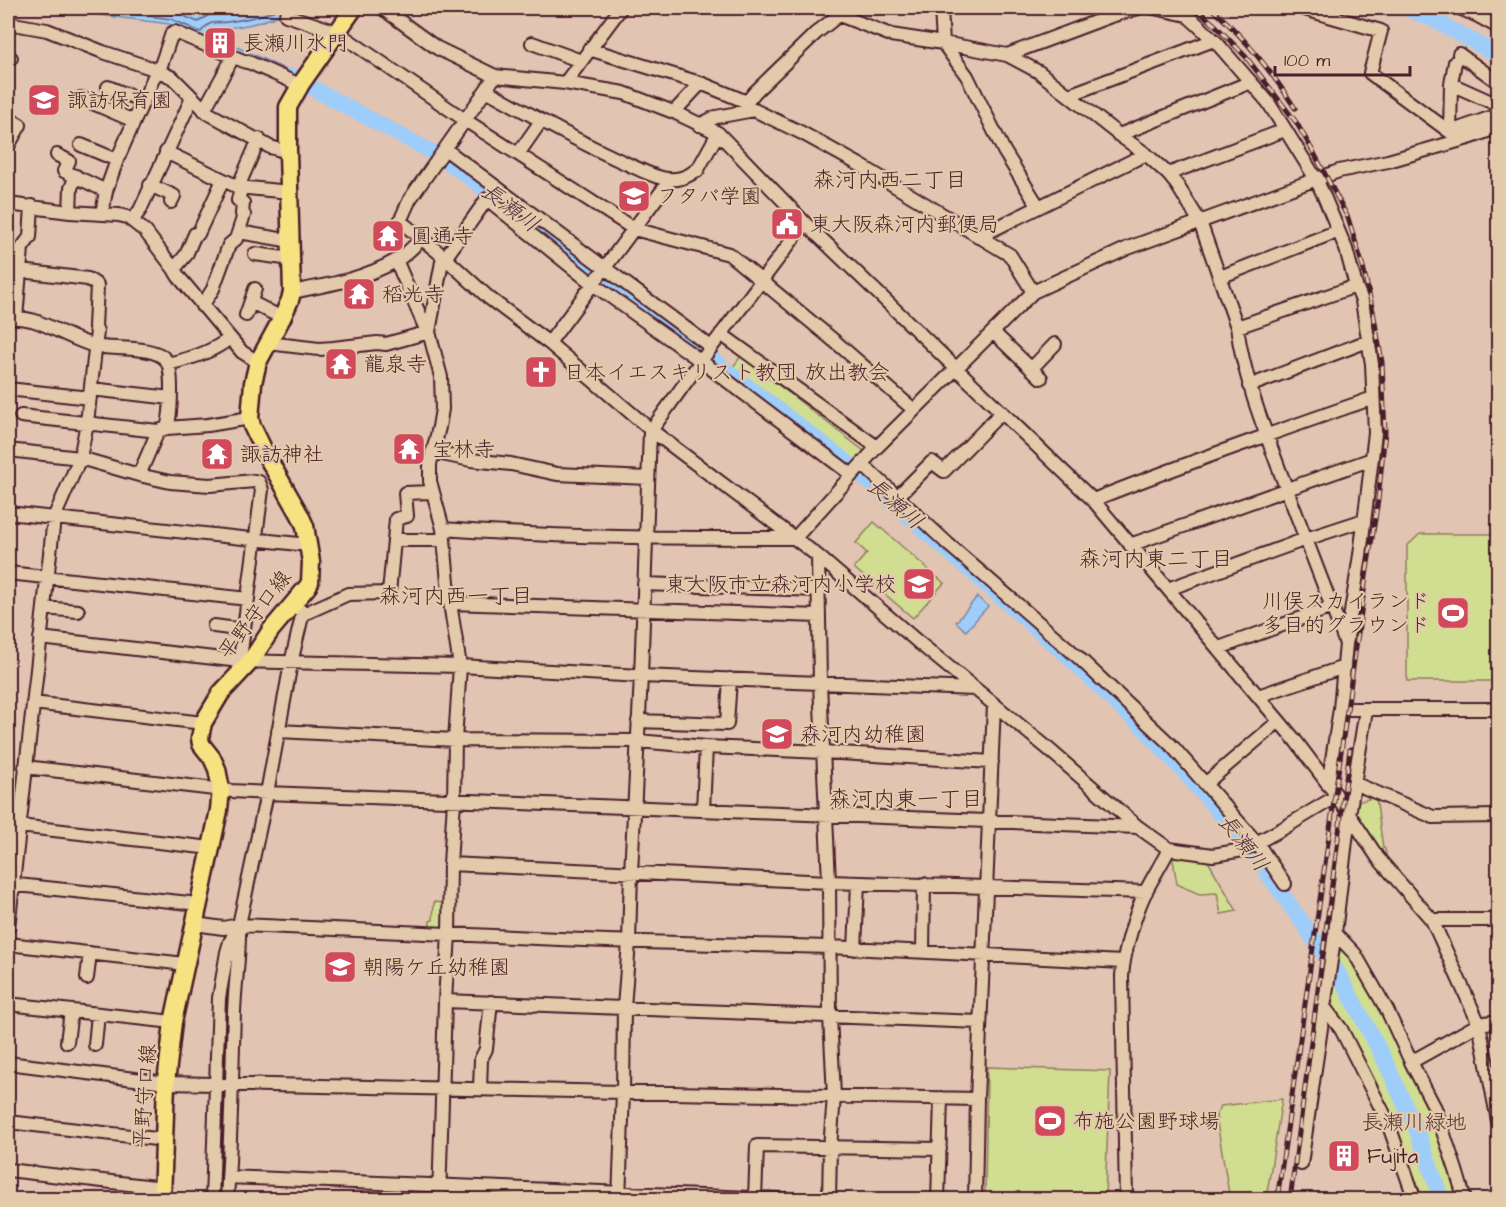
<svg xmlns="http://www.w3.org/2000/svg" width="1506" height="1207" font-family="'Architects Daughter','Klee One',sans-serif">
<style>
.green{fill:#d1dd90;stroke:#8e7e5e;stroke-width:1.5}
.water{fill:#9fcdfa;stroke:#7d87a7;stroke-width:1.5}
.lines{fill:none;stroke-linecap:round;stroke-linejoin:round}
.shore{stroke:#6c657e;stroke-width:1.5}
.river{stroke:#9fcdfa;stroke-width:16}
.minor-casing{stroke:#4a1f2b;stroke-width:16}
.major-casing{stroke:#4a1f2b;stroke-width:21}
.minor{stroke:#e3caab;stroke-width:12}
.major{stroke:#f7e281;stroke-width:16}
.rail-casing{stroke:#4a1f2b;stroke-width:5}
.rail{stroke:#e3caab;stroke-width:3;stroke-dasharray:9;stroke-linecap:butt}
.labels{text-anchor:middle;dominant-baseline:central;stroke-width:4.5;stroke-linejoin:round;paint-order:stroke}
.poi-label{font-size:21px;fill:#4a1f2b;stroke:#e3caab;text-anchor:start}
.street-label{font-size:21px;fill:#4a1f2b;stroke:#e3caab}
.park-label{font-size:21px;fill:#583235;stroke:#e3caab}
.neighbourhood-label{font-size:22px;fill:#4a1f2b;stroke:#e3caab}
.water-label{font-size:22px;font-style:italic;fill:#523040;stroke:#e3caab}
</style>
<rect width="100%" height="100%" fill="#e1c4b2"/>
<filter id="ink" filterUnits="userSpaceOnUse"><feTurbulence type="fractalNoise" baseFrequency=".0167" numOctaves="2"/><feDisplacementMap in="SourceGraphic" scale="12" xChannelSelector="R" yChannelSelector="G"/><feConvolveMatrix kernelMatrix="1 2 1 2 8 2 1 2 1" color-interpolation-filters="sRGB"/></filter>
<g filter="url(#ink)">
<!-- green -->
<path class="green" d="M741,356L864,451L854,463L733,367Z
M874,522L944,583L913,618L854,568L867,553L856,543Z
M1420,534H1498V681H1407V546Z
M1376,797L1383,848L1385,849L1387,859L1380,851L1351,811L1353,803Z
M1172,853L1205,856L1237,911L1221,914L1217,893L1199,894L1177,884Z
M434,902L445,903V923L441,927H430V921L433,920Z
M1338,941L1352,956L1424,1093L1461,1199H1418L1329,1003Z
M987,1067L1110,1071L1105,1197L985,1195Z
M1282,1099L1266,1199H1230L1216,1116L1221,1106Z"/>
<!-- water -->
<path class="water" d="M46,8H294C270,21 240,28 213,29L210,30L209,33L213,36L302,77L304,85L169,24Z
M977,597L988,606L966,631L956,622Z"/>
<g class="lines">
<!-- shore -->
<path class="shore" d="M89,8L171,19L201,32C204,28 207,24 212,23C217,22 222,23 227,22C245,20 264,15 280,8
M144,8L172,11L198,22L209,15L237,13L259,8"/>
<!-- river -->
<path class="river" d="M1405,8L1430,18L1498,55
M290,76L443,158L613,284L848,463L1071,659L1118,705L1145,729L1186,774L1249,847L1340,976L1384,1059L1416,1129L1435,1180L1441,1200"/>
<!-- minor casing -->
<g class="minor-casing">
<path id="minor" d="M382,8L437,48L495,76L565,83L624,93L676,113L718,133L805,223L1093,500L1295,740L1337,796L1378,858L1432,920L1479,1024L1498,1121
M941,8L943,43L967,76L1004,151L1038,206
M1154,8L1187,15L1216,42L1268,102L1316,179L1323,194L1346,249L1356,286L1362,301L1372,364L1375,433L1360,555L1346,644L1340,709L1328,785
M1301,8L1381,31L1370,73L1450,132L1451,84L1455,62
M1459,8L1478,16L1498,27
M286,15L337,32L465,120L634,229L729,254L838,344L914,410
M839,15L891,35L943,43L1007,55L1039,72L1119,135L1146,154L1168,174L1177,185L1200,222L1237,327C1244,379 1264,428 1282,477C1303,532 1325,588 1346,644
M8,23L47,30L103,52L157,70L173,78L208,113L270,147L288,152
M532,43L581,61
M589,49L703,84L747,102
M1459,54L1498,82
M1007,55L1111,16L1138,8
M8,58H11
M159,71L172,33L175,32L246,62V61L300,85
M495,76L486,90L410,199L400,221L443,256L489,298L549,343L651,430L818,556L918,642L1045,746L1138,827L1169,849L1213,855L1243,850L1282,829L1337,796
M565,83L621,8
M1451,84L1498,105
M108,87L143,101
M486,90C531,115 576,141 623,162C635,167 649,175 662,178C675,181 686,179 696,170L697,171L718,133
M1069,95L1214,40
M81,98L134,121
M746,109L747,102L755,92L816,33L839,15
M204,110L233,57
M674,112L700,84
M8,118L20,125L8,146
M699,125L716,117L754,110L802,133L860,165L1010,255L1033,292
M1450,132L1498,115
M1119,135L1251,82
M81,145L117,160
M445,149L711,347
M166,152L238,187L290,192
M518,154L541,121
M57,155L69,161L64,171L106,191
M1168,174L1285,130
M150,185L174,196L171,202
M238,187L259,139
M8,204L70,212L119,215L127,217L145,231L174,269L178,276L242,352L258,362
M70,212L71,188L76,176
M102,214L106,191L117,160L157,70
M132,221L140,210L192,98
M239,232L291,241
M978,237L1146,154
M255,254L291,259
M445,258L487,199L593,284L701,361L852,475
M396,260L425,327L429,332L441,377L442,409L439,427L430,464V481L443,529L450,603L460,666L455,740L454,801L450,864L449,934L445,1001L439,1200
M8,265L20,268
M174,269L186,255L195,234H198L223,180
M1220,277L1338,231
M292,292C328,285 365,279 397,260C406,255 414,246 422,238
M251,302L282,318
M202,306L213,289L229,245L236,239L244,215L242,214L243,203L238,200L242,186
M246,315L255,289
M8,317C16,318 26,318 35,321C55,328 74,340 95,346C112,350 155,345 166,360C174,369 171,416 167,428L158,431L139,475
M16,318L22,248L30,237L32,206
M1237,327L1356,286
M429,332L443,256
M994,333L1041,378
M721,334L877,447
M268,343L319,349L333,348L377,343L386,344L429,332
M549,343L670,180
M168,364C191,358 211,353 230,338
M1031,369L1055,344
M1249,386L1368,341
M8,389L90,398
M91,389L171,398
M21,416L158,431
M167,428L208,425L250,418
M8,450L80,458L139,475L170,482L210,485L254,481L259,482L262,490L239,667
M432,452L471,460L511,464L557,474L648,478
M862,464L948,544L1078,657L1172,746L1257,843L1285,884
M897,497L932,462L944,471L1002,412
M1093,500C1185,463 1279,431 1373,398
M8,513L308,545
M443,529C560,538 677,538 795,538L877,447L1033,292L1128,248L1339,171L1388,161L1472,137L1498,127
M394,540H443
M1130,545L1372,459
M818,556L820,683L829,882L830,1016L834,1096L830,1148L829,1200
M8,573L248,599
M644,584L818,590
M1168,589L1306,539L1364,520
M450,603L819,616
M44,608L78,611
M297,608L303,612H308L348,594L389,593L396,519L407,516L405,493L432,492
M214,626L244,630
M40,638L240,661L460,666L641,676L975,689
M1219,648L1332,607
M1258,696L1344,667
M33,703L203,723
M1340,709H1498
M638,721L727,724L730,679
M278,731L455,740L638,741L706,747L823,752L992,762
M25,767L232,791L267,793L1138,827
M1354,783L1433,817L1498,816
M1205,784L1279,721
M703,810L706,747
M19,826L211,848
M450,864L829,882L1146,892
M8,884L199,904
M1432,920H1498
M195,924L223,928L239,925L607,941L830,947L1123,962
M8,928L54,518L80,458L87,423L97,331L95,327L97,285L88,279L21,271
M1335,933L1355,954L1387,1010L1411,1062L1435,1108L1456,1170L1465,1200
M8,944L185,964
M855,949L858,883
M923,952L924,884
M87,978L90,953
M445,1001L980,1022
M8,1004L173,1022
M1324,1007L1341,1029L1387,1120L1415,1200
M67,1042L71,1011
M95,1045L98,1014
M1411,1062L1479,1024L1498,1021
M8,1063L166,1083L977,1099
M480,1089L481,1059L486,1049L491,1002
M8,1122L165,1140
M1301,1164L1335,933L1349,815L1366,710
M8,1170L163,1188
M228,1177L803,1200
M755,1198L757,1146L940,1149
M212,1200L219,998L227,952L230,942L239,926
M227,1200C231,1137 232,1074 234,1012C235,983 240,954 239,925L267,793L291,663L303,612
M619,1200L623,1092L624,1008L629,942L631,873L641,676L650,432L701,361L805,223
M938,1200L941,1098
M975,1200L977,1099L994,705
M1126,1200L1122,976C1124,951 1135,913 1146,891C1153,877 1162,863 1169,849"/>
</g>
<!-- major casing -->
<g class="major-casing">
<path id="major" d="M162,1200L166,1083L173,1022L211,848L219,810L221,789L217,769L212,758L201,744L200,738L203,723L221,693L250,662L271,630L308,586L310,582L311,562L305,526L300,515L266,455L252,426L250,418L253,383L258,362L282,318L290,300L292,292L288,152V107L301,84L354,8"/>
</g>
<!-- minor -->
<use href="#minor" class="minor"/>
<!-- major -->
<use href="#major" class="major"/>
<!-- rail casing -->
<g class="rail-casing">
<path id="rail" d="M1195,8L1215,25L1246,57L1296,122L1314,153L1348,218L1362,263L1373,311L1382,362L1385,432L1378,500L1367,570L1277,1200
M1211,8C1244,36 1271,71 1295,108
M1290,1200L1350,749"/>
</g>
<!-- rail -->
<use href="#rail" class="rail"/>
</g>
</g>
<!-- icons -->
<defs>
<g id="building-square" transform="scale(1.725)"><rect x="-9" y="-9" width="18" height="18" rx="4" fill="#d1495b" stroke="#e3caab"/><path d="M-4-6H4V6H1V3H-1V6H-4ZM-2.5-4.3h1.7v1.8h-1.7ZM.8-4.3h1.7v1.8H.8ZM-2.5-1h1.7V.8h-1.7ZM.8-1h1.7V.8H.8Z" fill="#fff"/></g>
<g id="school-square" transform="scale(1.725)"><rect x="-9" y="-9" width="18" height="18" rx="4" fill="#d1495b" stroke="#e3caab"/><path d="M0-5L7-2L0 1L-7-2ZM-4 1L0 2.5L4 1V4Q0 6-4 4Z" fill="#fff"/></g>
<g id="civic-square" transform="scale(1.725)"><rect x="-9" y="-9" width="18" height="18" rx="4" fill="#d1495b" stroke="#e3caab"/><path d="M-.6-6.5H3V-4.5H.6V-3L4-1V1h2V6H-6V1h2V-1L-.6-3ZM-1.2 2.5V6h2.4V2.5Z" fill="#fff"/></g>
<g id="temple-square" transform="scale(1.725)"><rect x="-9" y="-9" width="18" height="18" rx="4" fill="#d1495b" stroke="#e3caab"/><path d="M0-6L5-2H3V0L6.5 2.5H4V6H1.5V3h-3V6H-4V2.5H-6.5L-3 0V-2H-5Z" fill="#fff"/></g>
<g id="church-square" transform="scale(1.725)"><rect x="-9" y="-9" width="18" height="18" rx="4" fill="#d1495b" stroke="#e3caab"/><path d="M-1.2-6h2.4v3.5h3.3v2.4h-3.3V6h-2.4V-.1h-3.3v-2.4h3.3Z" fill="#fff"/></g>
<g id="stadium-square" transform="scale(1.725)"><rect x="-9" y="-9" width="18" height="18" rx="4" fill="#d1495b" stroke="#e3caab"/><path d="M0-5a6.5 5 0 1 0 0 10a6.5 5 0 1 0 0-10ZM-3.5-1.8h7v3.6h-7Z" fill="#fff"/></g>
</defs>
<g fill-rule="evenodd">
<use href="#building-square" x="220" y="43"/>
<use href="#school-square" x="44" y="100"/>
<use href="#school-square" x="634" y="196"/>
<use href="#civic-square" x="787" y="224"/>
<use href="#temple-square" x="388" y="236"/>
<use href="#temple-square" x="359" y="294"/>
<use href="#temple-square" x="341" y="364"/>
<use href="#church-square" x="541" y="372"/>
<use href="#temple-square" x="409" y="449"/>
<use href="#temple-square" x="217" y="454"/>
<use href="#school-square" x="919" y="584"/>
<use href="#stadium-square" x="1453" y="613"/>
<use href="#school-square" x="777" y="734"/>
<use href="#school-square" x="340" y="967"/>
<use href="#stadium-square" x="1050" y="1121"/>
<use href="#building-square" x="1344" y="1156"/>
</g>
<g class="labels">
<!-- poi labels -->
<g class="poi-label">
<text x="243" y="43">長瀬川水門</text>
<text x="67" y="100">諏訪保育園</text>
<text x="657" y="196">フタバ学園</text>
<text x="810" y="224">東大阪森河内郵便局</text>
<text x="411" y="236">圓通寺</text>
<text x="382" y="294">稻光寺</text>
<text x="364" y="364">龍泉寺</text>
<text x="564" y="372">日本イエスキリスト教団 放出教会</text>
<text x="432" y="449">宝林寺</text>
<text x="240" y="454">諏訪神社</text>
<text x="896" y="584" text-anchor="end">東大阪市立森河内小学校</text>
<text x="1430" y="601" text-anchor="end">川俣スカイランド<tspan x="1430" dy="24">多目的グラウンド</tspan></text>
<text x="800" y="734">森河内幼稚園</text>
<text x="363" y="967">朝陽ケ丘幼稚園</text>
<text x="1073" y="1121">布施公園野球場</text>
<text x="1367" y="1156">Fujita</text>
</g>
<!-- street labels -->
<g class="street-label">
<text transform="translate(255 615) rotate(-53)">平野守口線</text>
<text transform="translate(145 1096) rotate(-86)">平野守口線</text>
</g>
<!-- park labels -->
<g class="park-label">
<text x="1414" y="1122">長瀬川緑地</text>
</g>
<!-- neighbourhood labels -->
<g class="neighbourhood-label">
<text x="890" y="180">森河内西二丁目</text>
<text x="1156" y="559">森河内東二丁目</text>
<text x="456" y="596">森河内西一丁目</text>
<text x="906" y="799">森河内東一丁目</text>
</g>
<!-- water labels -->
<g class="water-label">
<text transform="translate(510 208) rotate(37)">長瀬川</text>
<text transform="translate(895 504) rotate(41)">長瀬川</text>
<text transform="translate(1243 843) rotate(52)">長瀬川</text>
</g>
</g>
<!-- margin -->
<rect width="1506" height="1207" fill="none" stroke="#e3caab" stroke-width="30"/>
<rect x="15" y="15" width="1476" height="1177" fill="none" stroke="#4a1f2b" stroke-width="2" filter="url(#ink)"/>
<!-- scale -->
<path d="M1275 66v9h135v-9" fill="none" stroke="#4a1f2b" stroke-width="3"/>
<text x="1284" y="66" font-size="18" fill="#4a1f2b" stroke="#e3caab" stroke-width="4.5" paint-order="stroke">100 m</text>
</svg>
